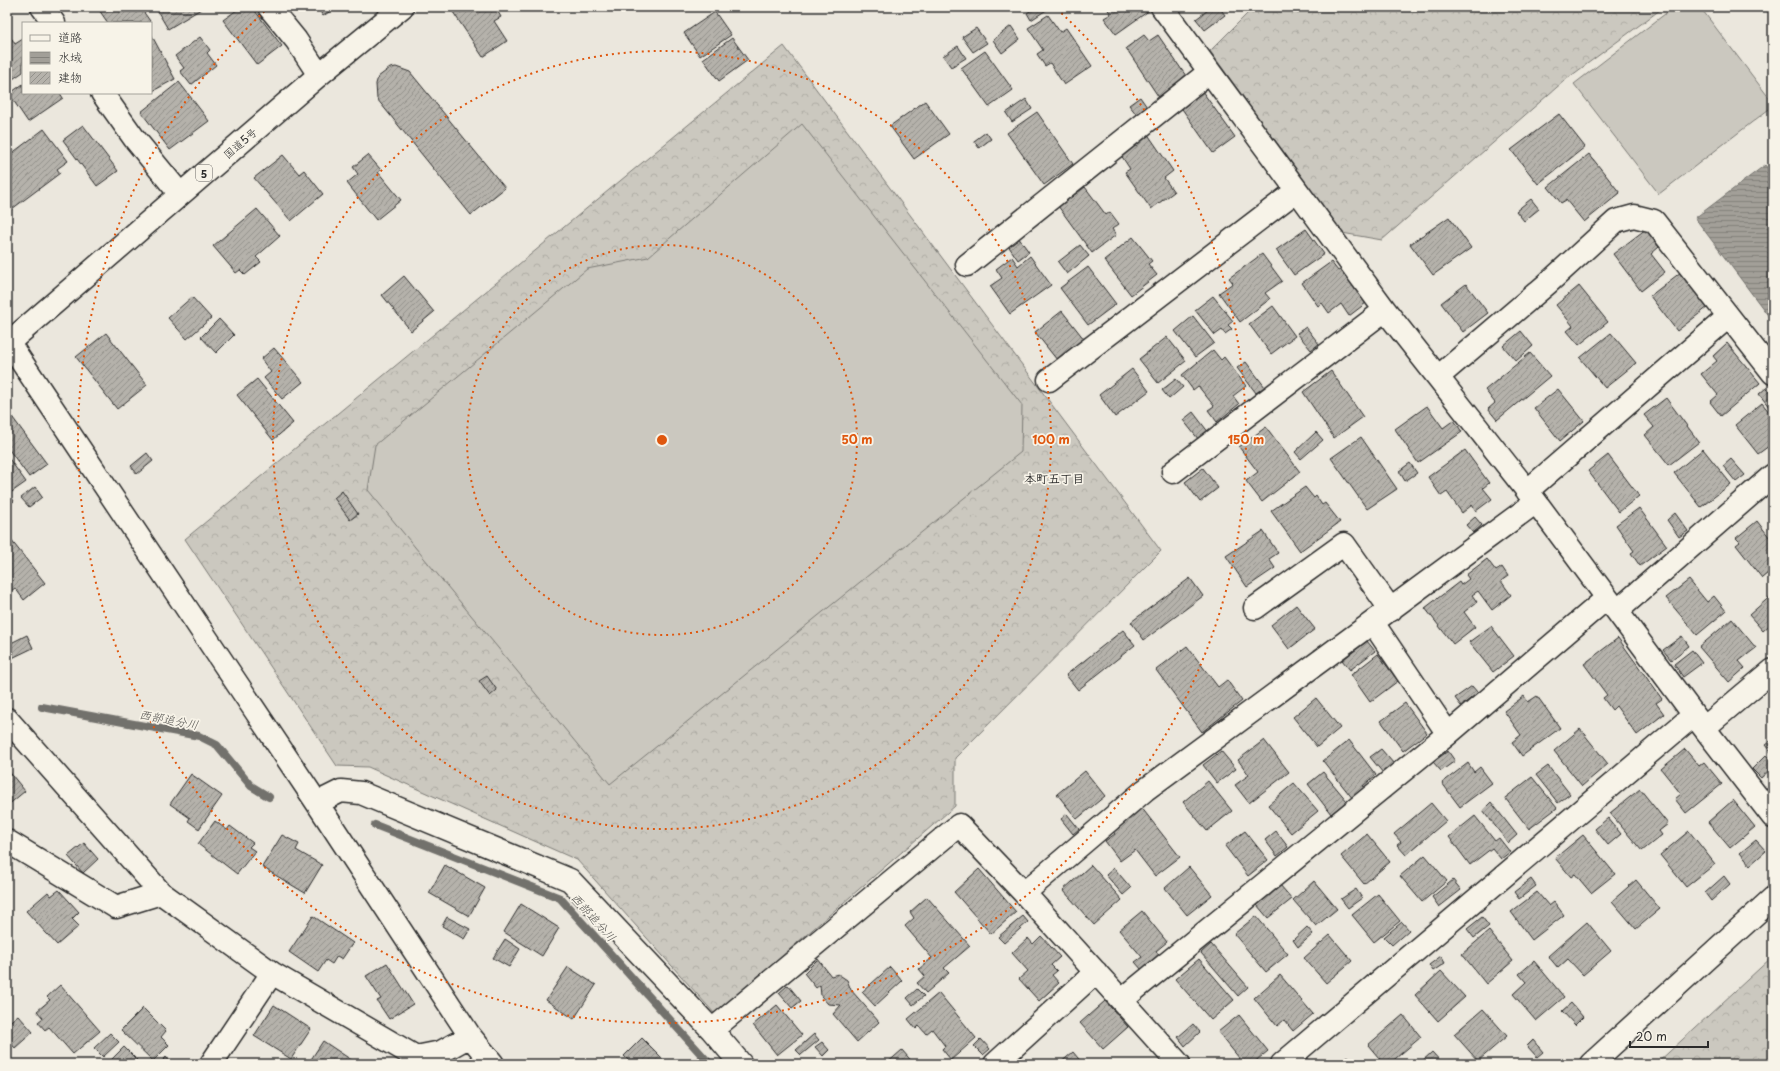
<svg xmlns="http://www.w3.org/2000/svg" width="1780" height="1071" font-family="'Playpen Sans','Klee One',sans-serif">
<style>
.forest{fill:url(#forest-crowns);stroke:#7b7a75}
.garden{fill:#cbc8bf;stroke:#7b7a75}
.water{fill:url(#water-rules);stroke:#72716c}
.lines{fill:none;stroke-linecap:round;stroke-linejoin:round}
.stream{stroke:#72716c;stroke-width:8}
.building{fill:url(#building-hatch);stroke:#2b2b2b}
.minor-casing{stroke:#2b2b2b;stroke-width:25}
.highway-casing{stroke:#2b2b2b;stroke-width:25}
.minor{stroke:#f7f3e8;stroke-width:22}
.highway{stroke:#f7f3e8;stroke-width:22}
.ring{fill:none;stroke:#df570e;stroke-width:2;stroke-dasharray:2 4}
.labels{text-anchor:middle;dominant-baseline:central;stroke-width:3.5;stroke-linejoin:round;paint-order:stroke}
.shield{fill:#f7f3e8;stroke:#686764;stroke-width:1}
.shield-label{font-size:10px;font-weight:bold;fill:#2b2b2b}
.street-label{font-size:11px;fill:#2b2b2b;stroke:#f7f3e8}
.neighbourhood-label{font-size:12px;font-weight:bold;fill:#2b2b2b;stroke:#f7f3e8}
.water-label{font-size:12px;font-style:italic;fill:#555451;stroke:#f7f3e8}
.centre{fill:#df570e;stroke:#f7f3e8;stroke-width:2}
.ring-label{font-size:12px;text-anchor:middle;font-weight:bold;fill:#df570e;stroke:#f7f3e8;stroke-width:3.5;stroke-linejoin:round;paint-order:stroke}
</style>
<defs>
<pattern id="forest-crowns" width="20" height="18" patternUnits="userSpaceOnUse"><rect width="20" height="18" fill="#cbc8bf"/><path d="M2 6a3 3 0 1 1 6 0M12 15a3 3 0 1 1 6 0" fill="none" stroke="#aeaca4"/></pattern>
<pattern id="water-rules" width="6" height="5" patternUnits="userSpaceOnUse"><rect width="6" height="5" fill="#a29f98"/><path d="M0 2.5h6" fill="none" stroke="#84827c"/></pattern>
<pattern id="building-hatch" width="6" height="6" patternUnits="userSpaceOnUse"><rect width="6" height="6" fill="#b5b2ab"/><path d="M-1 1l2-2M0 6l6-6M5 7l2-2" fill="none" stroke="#93918b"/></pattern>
</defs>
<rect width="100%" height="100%" fill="#ebe7dd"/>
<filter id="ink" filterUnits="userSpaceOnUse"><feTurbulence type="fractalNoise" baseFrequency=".025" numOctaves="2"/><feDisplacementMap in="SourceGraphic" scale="8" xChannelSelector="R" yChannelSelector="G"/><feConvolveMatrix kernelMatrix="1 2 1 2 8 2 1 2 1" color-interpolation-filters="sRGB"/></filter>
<g filter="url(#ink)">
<!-- forest -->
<path class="forest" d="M1254,7H1664L1564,81L1382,240L1342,233L1210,51Z
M784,46L1161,551L955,758V806L715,1014L577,860L368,767L337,766L185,539Z
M1773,956V1064H1656Z"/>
<!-- garden -->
<path class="garden" d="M1674,7H1700L1773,103V106L1659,194L1574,84Z
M802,124L1022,405L1021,452L610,784L368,490L375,445L587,269L648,257Z"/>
<!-- water -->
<path class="water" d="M1765,165L1773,175V322L1695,218Z"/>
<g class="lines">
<!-- stream -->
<path class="stream" d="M42,707L199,736L217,745L251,786L269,797
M375,825L560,898L710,1064"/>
</g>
<!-- building -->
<path class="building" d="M97,7H140L150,21L148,23H108Z
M155,7H200L201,9L168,29Z
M241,7H252L282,46L257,65L223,20Z
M317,7H337L323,16Z
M459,7H495L501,17L494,21L507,41L483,57L453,12Z
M1036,7H1047L1048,9L1031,20L1027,13Z
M1106,7H1148L1150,10L1116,34L1104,18L1111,14Z
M1212,7H1219L1225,15L1205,30L1196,19Z
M715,12L731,35L700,56L684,33Z
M1048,15L1060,32L1066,28L1092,66L1064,85L1050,63L1045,66L1037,54L1043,50L1028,28Z
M1011,26L1020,39L1002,53L993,40Z
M976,28L987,43L973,52L962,37Z
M151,34L175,79L151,92Z
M1144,35L1149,41L1158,35L1186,76L1173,86L1174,88L1160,99L1126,48Z
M200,37L210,50L207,53L216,65L191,85L180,71L184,68L175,56Z
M732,38L748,60L719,81L703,59Z
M12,39L15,44L23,39V72L7,83V42Z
M958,46L966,58L951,67L943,56Z
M985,51L1013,90L989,107L961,68Z
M396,67L410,72L505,188L471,215L377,99L376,84L378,77L390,68Z
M179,82L209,121L170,150L141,112Z
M23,84V93H60L63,98L28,122L9,94Z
M1202,91L1235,137L1213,153L1180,106Z
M1140,97L1147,107L1137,115L1129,105Z
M1026,99L1032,109L1012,122L1006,113Z
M925,101L949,134L914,159L890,126Z
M1037,112L1073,164L1044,185L1007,133Z
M1559,114L1585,147L1538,184L1511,150Z
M83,125L118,171L97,186L63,140Z
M44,129L68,161L57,169L60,173L8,212L7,157Z
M986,132L991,139L979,148L974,141Z
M1147,133L1173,171L1164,178L1174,192L1151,209L1125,172L1130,169L1119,152Z
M1589,154L1620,193L1584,222L1566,200L1561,203L1548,187Z
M283,155L299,174L304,170L323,194L291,221L254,178Z
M368,155L381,170L378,172L401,200L376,220L347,183L358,174L353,167Z
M1085,187L1106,215L1110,212L1119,224L1112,229L1116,235L1092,253L1058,206Z
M1531,199L1539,209L1524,221L1516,211Z
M257,209L280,236L256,257L261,262L245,275L240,270L236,273L213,246Z
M1449,217L1471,248L1433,275L1410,244Z
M1306,229L1324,254L1294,275L1276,250Z
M1646,229L1659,247L1651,254L1665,272L1641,291L1613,254Z
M1018,237L1029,252L1018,260L1007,244Z
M1133,237L1152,261L1148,264L1157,275L1131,295L1104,260Z
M1080,245L1089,256L1067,274L1058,262Z
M1262,254L1282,281L1265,293L1270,299L1240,322L1219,293L1233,283L1229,278Z
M1030,256L1051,285L1010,314L990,286L1002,278L996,269L1012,257L1018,266Z
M1331,262L1338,271L1342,269L1366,303L1349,316L1341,304L1329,313L1322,303L1318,306L1302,283Z
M1088,267L1116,304L1088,325L1060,288Z
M1681,272L1708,307L1677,331L1650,296Z
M404,276L434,312L411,331L382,295Z
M1466,284L1488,313L1463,332L1441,303Z
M1579,286L1608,322L1579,345L1567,331L1573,326L1556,305Z
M1213,296L1233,321L1228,325L1232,329L1225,334L1222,330L1215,335L1195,310Z
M192,297L211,318L187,339L168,318Z
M1273,306L1295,336L1271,354L1249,324Z
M1062,311L1084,339L1057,360L1035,332Z
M1193,316L1214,343L1195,357L1175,331Z
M219,319L234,335L216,353L201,337Z
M1306,327L1319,344L1311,350L1297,333Z
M1521,331L1533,346L1516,361L1503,346Z
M106,333L147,385L117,409L76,357Z
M1611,333L1636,363L1605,388L1580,358Z
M1167,337L1186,361L1158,383L1139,359Z
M1727,343L1760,383L1721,416L1710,402L1718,395L1701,374L1717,361L1713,356Z
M274,348L303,382L282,399L264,378L271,372L261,359Z
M1213,350L1221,360L1224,357L1246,386L1233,396L1239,404L1217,422L1208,410L1214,406L1198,386L1193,390L1182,375Z
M1530,353L1550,376L1497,420L1488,409L1495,403L1485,390Z
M1246,362L1265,387L1256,393L1237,368Z
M1132,369L1149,391L1115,417L1099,395Z
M1331,371L1363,417L1334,438L1303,392Z
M257,379L293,423L273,440L237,395Z
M1176,379L1183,387L1169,399L1162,390Z
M1766,388L1773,396V412L1759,394Z
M1558,389L1584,421L1560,441L1534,408Z
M1666,398L1699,442L1669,465L1645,435L1654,427L1644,415Z
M1762,403L1773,417V443L1758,454L1735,425Z
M1427,406L1443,428L1454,420L1462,432L1418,463L1395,429Z
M1193,412L1209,433L1199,440L1183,420Z
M7,413L10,414L47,464L29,477L7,447Z
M1266,427L1300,472L1262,502L1246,481L1258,472L1239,447Z
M1316,432L1323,440L1301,459L1295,452Z
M1361,437L1397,489L1367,509L1331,458Z
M1703,449L1731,484L1701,507L1674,473Z
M1465,450L1489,483L1483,488L1492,499L1476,511L1472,505L1462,513L1447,492L1441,496L1428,477Z
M147,453L153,461L137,474L131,466Z
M1608,455L1639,496L1619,512L1588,471Z
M7,456L26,482L9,494L14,501L7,506Z
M1731,459L1745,475L1736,482L1723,466Z
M1410,463L1417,473L1405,481L1399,471Z
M1203,468L1218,488L1200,502L1185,482Z
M35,487L42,497L29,507L21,498Z
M1305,487L1314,498L1316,496L1322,505L1325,503L1340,522L1300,551L1271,511Z
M342,491L358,514L350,520L334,498Z
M1639,508L1667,546L1640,566L1631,553L1634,551L1616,525Z
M1675,513L1688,531L1679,537L1667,520Z
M1475,517L1482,525L1473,533L1466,525Z
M1757,521L1773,542V569L1762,578L1736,545L1740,542L1736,538Z
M1263,531L1278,553L1269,559L1275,568L1247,587L1226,556Z
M7,535L45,583L24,600L15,588L7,594Z
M1487,559L1496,571L1502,567L1508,576L1501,581L1511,595L1492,610L1478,591L1472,595L1477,602L1464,612L1475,627L1453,644L1425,608L1459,582L1461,585L1469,579L1466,575Z
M1190,578L1203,596L1144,640L1131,622Z
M1689,580L1707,602L1714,596L1726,611L1697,635L1666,598Z
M1773,594V622L1763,631L1749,615Z
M1296,605L1315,629L1289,649L1271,625Z
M1732,619L1756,648L1739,661L1745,668L1729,682L1699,647Z
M1491,626L1514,656L1493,672L1469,642Z
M1123,630L1135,645L1078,690L1066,675Z
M27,635L33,648L10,659L7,652V645Z
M1682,636L1689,646L1671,660L1663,650Z
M1618,638L1662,699L1656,703L1664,714L1637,735L1616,706L1612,710L1603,698L1607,695L1584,664Z
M1367,641L1375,651L1350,670L1342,660Z
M1187,646L1218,687L1227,680L1242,701L1202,732L1156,670Z
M1692,650L1702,663L1683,677L1674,664Z
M1378,654L1398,681L1370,702L1351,675Z
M487,676L497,690L490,696L479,681Z
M1472,686L1478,693L1461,706L1455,698Z
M1524,696L1528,702L1537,696L1560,728L1522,756L1512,742L1521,735L1504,711Z
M1316,698L1340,728L1317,747L1293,717Z
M1405,703L1427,733L1403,751L1381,721Z
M1580,729L1608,764L1582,786L1554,751Z
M1773,739V755L1765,745Z
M1264,740L1289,772L1249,803L1235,785L1249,775L1238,760Z
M1349,740L1376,775L1363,786L1365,789L1353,799L1323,761Z
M1381,749L1394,764L1383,773L1370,757Z
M1685,749L1699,766L1704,762L1722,784L1686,813L1675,799L1681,794L1661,769Z
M1221,751L1236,769L1217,783L1203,765Z
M1448,751L1455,761L1441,771L1433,762Z
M1766,755L1773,763V767L1761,778L1752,769Z
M1468,763L1474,772L1480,767L1492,783L1460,807L1442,783Z
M1548,766L1570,794L1558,803L1536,775Z
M7,769L25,791L7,806Z
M1085,771L1105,796L1077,819L1057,794Z
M1323,772L1347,801L1331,814L1308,784Z
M191,774L222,796L199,829L188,821L190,818L170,804Z
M1532,777L1557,808L1529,829L1505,798Z
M1208,781L1232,811L1207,831L1183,802Z
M1294,783L1318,811L1291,833L1268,805Z
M1640,789L1668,824L1659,831L1662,835L1642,851L1610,813Z
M1733,800L1755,827L1730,848L1708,822Z
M1491,802L1517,835L1508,843L1483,810Z
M1431,803L1446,821L1406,855L1397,845L1401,842L1394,834Z
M1141,807L1180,857L1155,876L1135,850L1120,861L1105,841L1115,834L1112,830Z
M1067,814L1079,829L1073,834L1061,819Z
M1475,816L1495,841L1499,838L1510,852L1501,859L1492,848L1470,865L1449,837Z
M1608,818L1621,834L1608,845L1595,829Z
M215,821L227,830L230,826L253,843L249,847L255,851L237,874L198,844Z
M1245,831L1268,860L1248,876L1225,846Z
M1276,831L1288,847L1277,856L1265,840Z
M1689,831L1715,864L1686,887L1660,855Z
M1367,834L1390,862L1364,884L1341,856Z
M282,835L299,844L296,850L322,865L305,893L262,867Z
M1583,835L1615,874L1591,893L1575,874L1571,877L1555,858Z
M1756,840L1766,851L1750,865L1740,853Z
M84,843L98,859L83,873L68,856Z
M1425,855L1447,881L1422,902L1400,876Z
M445,865L485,888L469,916L429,893Z
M1091,865L1122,900L1094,925L1063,890Z
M1189,867L1212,895L1187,915L1165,888Z
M1114,868L1131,888L1123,895L1106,875Z
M979,869L1016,912L991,934L954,892Z
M1724,876L1730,884L1711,901L1705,893Z
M1531,879L1536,886L1519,899L1514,892Z
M1453,880L1461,890L1439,907L1432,897Z
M1636,880L1660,909L1636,929L1612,901Z
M1314,881L1337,909L1316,926L1293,900Z
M1280,885L1292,899L1268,918L1257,905Z
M1356,889L1362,898L1348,908L1341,899Z
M59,890L79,912L72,919L79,926L57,945L26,911L48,892L51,896Z
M1537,892L1549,906L1554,902L1564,915L1532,940L1511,912Z
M1378,894L1400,921L1374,942L1352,915Z
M927,897L970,946L944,968L949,973L926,993L917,983L925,976L919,969L932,958L905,926L914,918L910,912Z
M521,904L559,928L542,956L504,932Z
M1142,911L1167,942L1156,951L1159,955L1142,970L1135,962L1142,957L1119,930Z
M313,916L353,943L342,959L337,956L332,964L326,960L318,972L289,952Z
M1023,916L1028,922L1004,943L998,937Z
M1256,916L1288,954L1266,972L1234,934Z
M447,917L470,929L464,939L442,926Z
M1482,917L1489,926L1474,938L1467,929Z
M1402,922L1409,930L1392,945L1384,937Z
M1587,922L1611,951L1583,975L1568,959L1558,968L1548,956Z
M1307,927L1313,934L1298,947L1293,940Z
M1489,931L1513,961L1486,984L1462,954Z
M1330,935L1352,961L1326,983L1304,958Z
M1041,936L1060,957L1051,965L1057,971L1052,975L1059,983L1039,1001L1019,979L1028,971L1012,953L1028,938L1033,944Z
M505,939L520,949L509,967L493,958Z
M1211,944L1248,987L1238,996L1201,953Z
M1441,956L1445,963L1433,971L1429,965Z
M818,959L831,976L838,974L847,980L851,990L879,1022L857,1042L833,1014L841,1005L828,1004L821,996L820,985L816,988L804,973Z
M1199,959L1234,1000L1211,1020L1175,979Z
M1534,961L1564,997L1536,1021L1513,994L1526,982L1519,974Z
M387,963L413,1004L389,1019L377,1001L381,999L366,976Z
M568,967L596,985L574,1019L546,1000Z
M890,967L902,981L875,1006L862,992Z
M1441,971L1465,997L1438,1021L1415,995Z
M1280,975L1313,1014L1293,1031L1284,1020L1277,1026L1254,998Z
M60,985L100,1031L73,1054L49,1027L45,1030L38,1022L43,1018L37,1011L50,1000L47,997Z
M788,985L801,1001L792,1008L779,993Z
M917,989L924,996L913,1005L907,998Z
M939,993L976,1038L951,1060L942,1049L945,1046L932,1029L926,1034L919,1026L916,1029L908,1019Z
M1105,1001L1128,1027L1103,1049L1080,1023Z
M1571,1003L1583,1017L1575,1025L1562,1011Z
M274,1005L311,1029L291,1059L254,1036Z
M777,1005L802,1035L777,1055L753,1025Z
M143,1008L166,1031L161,1037L169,1045L153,1061L121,1030Z
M1483,1009L1507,1036L1478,1061L1454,1034Z
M18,1015L33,1032L15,1048L7,1039V1024Z
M1239,1015L1268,1051L1252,1064H1244L1218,1032Z
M1403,1015L1421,1037L1389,1064H1384L1368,1045Z
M1193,1024L1200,1032L1185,1046L1178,1037Z
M110,1033L119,1042L103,1057L94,1048Z
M814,1034L819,1040L801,1055L796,1050Z
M642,1038L668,1064H632L624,1056Z
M981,1039L990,1049L983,1055L974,1046Z
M1533,1040L1543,1052L1537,1057L1527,1046Z
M323,1041L356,1063V1064H308Z
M822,1042L829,1050L823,1056L815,1047Z
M124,1047L141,1064H111L109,1062Z
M902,1050L914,1064H886Z
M1073,1052L1083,1064H1059Z
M1432,1052L1443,1064H1419Z
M1347,1056L1354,1064H1338Z
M166,1057L172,1064H159Z"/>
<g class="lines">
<!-- minor casing -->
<g class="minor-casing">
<path id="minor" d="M42,7L54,23
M269,7L296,40L319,75
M1162,7L1385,310L1536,502L1694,715L1773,817
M102,93L134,138L180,194
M967,265L1209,72
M9,343L317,803L470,1036L493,1064
M1438,377L1547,284L1616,221L1634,216L1654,221L1773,373
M1049,380L1296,191
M1173,472L1385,310
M1527,491L1728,317
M1255,608L1344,544L1391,610
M1617,611L1773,475
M1373,623L1448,734
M7,719L161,893L272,973L416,1057L441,1052L470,1036
M1704,728L1773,670
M317,803L341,791L361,793L570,880L712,1030
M7,841L116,907L161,893
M1024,893L1145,790L1536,502
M1122,1000L1448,734L1607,598
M211,1064L272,973
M741,1064L712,1030L959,825L1024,893L1179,1064
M995,1064L1096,972
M1282,1064L1694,715
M1591,1064L1773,898"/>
</g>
<!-- highway casing -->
<g class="highway-casing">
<path id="highway" d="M7,344L319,75L402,7"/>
</g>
<!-- minor -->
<use href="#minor" class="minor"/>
<!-- highway -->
<use href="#highway" class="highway"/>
</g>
</g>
<!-- distance rings -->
<g class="ring">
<circle cx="662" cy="440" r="195"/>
<circle cx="662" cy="440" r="389"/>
<path d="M1057 9A584 584 0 1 1 267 9"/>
</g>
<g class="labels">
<!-- shield labels -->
<rect class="shield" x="196" y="165" width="16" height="16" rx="3"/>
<g class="shield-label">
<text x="204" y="173">5</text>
</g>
<!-- street labels -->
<g class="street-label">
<text transform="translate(240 143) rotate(-41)">国道5号</text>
</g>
<!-- neighbourhood labels -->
<g class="neighbourhood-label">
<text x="1054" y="478">本町五丁目</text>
</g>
<!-- water labels -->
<g class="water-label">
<text transform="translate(169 719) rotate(11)">西部追分川</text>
<text transform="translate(594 917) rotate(48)">西部追分川</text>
</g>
</g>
<circle cx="662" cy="440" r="6" class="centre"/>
<g class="ring-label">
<text x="857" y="444">50 m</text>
<text x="1051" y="444">100 m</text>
<text x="1246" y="444">150 m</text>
</g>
<!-- margin -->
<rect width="1780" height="1071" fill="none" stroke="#f7f3e8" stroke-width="24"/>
<rect x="12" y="12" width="1756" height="1047" fill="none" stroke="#2b2b2b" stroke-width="1.5" filter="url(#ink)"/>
<!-- legend -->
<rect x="22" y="22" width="130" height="72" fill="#f7f3e8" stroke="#a5a39c"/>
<rect x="30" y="35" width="20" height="6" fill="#f7f3e8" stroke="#a5a39c"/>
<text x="58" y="42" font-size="12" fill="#2b2b2b">道路</text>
<rect x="30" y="52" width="20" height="12" fill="url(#water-rules)" stroke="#a5a39c"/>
<text x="58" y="62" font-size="12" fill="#2b2b2b">水域</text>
<rect x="30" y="72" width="20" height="12" fill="url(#building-hatch)" stroke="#a5a39c"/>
<text x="58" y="82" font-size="12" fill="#2b2b2b">建物</text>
<!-- scale -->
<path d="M1630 1041v6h78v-6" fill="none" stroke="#2b2b2b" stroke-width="2"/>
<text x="1636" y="1041" font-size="12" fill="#2b2b2b" stroke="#f7f3e8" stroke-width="3" paint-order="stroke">20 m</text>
</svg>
